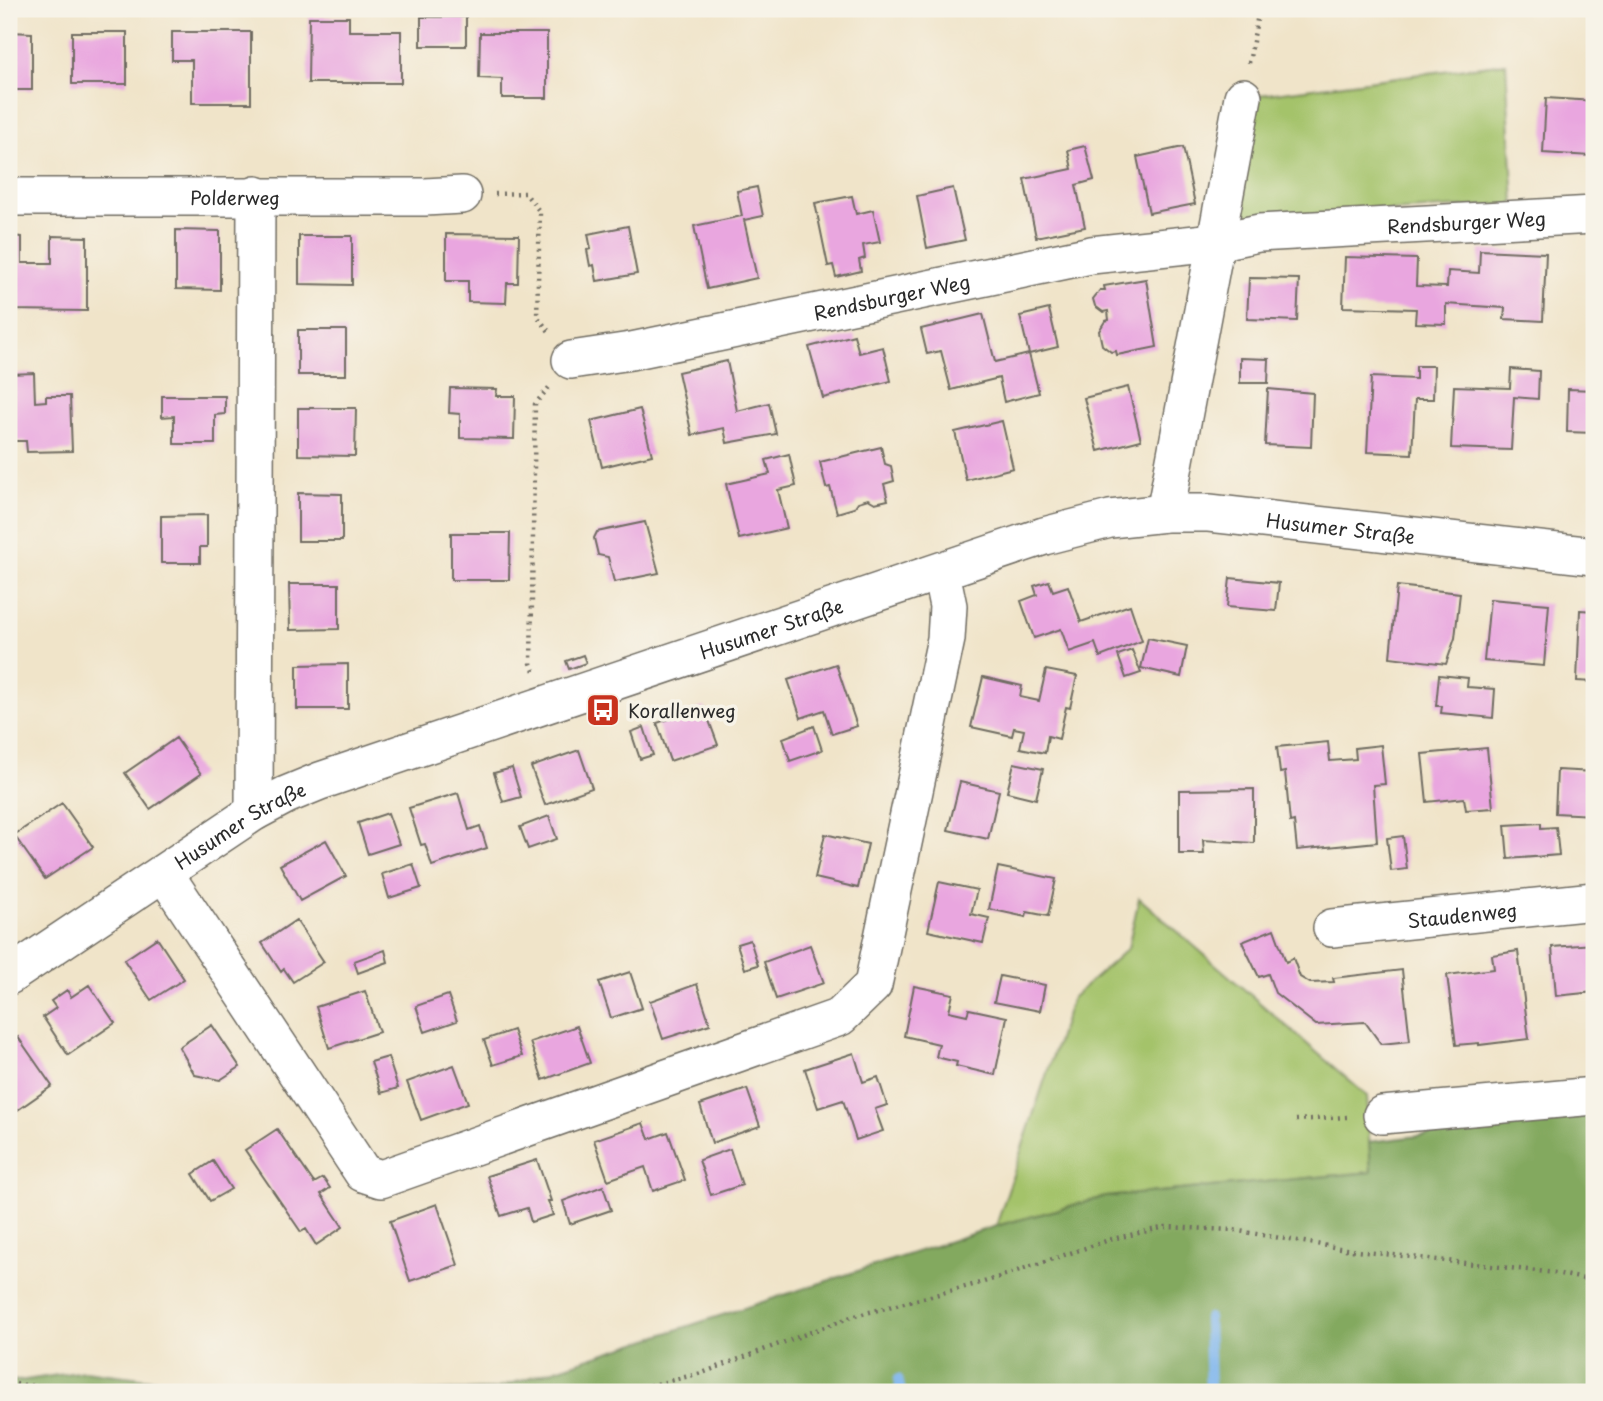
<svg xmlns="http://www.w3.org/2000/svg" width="1603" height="1401" font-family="'Playpen Sans',sans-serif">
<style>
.green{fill:#a4c36b;stroke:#68774b;stroke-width:2}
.forest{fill:#83a95f;stroke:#576a45;stroke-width:2}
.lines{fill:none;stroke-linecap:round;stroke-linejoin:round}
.stream{stroke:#7eb5ed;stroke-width:10}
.building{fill:#e9a6df}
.minor-casing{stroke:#706c62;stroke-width:40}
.path{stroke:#706c62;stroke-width:4.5;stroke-dasharray:2 5;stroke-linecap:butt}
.minor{stroke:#fff;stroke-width:37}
.labels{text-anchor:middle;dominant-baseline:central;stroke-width:7;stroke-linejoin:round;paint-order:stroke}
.street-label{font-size:19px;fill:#2b2b2b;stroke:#f7f3e8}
.poi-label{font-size:19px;fill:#2b2b2b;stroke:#f7f3e8;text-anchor:start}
</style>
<rect width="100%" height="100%" fill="#f7f3e8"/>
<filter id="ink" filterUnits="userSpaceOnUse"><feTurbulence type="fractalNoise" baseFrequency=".0143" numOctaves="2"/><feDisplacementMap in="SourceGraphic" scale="14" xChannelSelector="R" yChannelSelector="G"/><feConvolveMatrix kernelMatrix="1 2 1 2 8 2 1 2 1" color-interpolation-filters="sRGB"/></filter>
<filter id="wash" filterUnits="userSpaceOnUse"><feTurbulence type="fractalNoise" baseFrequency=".00686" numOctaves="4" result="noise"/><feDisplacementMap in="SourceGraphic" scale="28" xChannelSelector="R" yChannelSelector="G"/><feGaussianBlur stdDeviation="1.57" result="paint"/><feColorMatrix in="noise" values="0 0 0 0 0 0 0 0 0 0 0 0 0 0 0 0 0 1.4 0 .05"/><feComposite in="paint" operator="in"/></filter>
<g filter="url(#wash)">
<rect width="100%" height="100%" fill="#f0e4c9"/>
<!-- green -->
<path class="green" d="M1506,63L1514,204L1246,219L1231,209L1252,96Z
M1139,898L1367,1096L1371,1172L1105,1197L996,1226L1072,998L1128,948Z"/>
<!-- forest -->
<path class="forest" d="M1594,1115V1392H408L495,1389L996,1226L1105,1197L1371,1172L1369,1142Z
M84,1371L255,1392H9V1380L19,1381Z"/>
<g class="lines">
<!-- stream -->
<path class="stream" d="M1208,1318L1210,1392
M898,1379L901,1392"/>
</g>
<g id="blocks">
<!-- building -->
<path class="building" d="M309,17H349V31H401V83H308Z
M421,17H466V46H421Z
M9,32L32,33V90H9Z
M72,32H127V84H72Z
M172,32H251V103H192V60H172Z
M480,33H547V98H502V79L479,78Z
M1546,98L1594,101L1591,156L1543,153Z
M1085,146L1094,180L1076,185L1085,227L1036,237L1024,179L1072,169L1068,150Z
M1183,147L1195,204L1149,213L1137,157Z
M757,187L763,216L744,220L757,278L707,289L694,226L742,216L737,191Z
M953,188L965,240L927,248L917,196Z
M852,196L856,214L873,210L880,242L863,245L865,258L859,260L861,271L836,277L833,265L828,266L815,203Z
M628,226L637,274L597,281L594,265L590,266L587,250L591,249L588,234Z
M176,230L220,231V290L176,289Z
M446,234L519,235L518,283H507L506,303L468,302V281H446Z
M9,236L22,237V263H52V236L87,237V311L9,310Z
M299,236H352V285L299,284Z
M1480,250L1546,253L1543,321L1504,319L1505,308L1446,304V324L1415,323L1416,309L1343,307L1345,257L1417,259L1416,286L1447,287L1448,271L1479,273Z
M1249,278L1299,279L1297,321L1247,319Z
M1146,279L1157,347L1117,355L1116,351L1111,352L1102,345L1099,331L1105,321L1109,320L1108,311L1103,312L1095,306L1093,299L1100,290H1105L1104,286Z
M1049,309L1058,347L1029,354L1020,316Z
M983,314L995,362L1029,354L1039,393L1004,402L999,378L951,390L941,351L927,354L921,329Z
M298,330H346V375H298Z
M854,335L859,353L883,347L891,381L823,398L809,347Z
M1240,358L1269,359L1268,383H1240Z
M727,361L737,411L769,403L776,434L727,443L724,428L692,435L678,372Z
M1416,366H1434L1433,399H1415L1412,454L1367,452L1371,377L1416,379Z
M1511,369L1539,371L1538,399L1514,397L1511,450L1451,448L1454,386L1510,388Z
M34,373L35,402L46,401V396H70L72,451L27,452L26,441H9V374Z
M1128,387L1141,440L1098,451L1084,398Z
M450,388L497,389L496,396H515L514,439L460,438V414L449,413Z
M1268,389L1313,393L1311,447L1265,445Z
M1568,389L1594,390V433L1567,432Z
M162,396H225V414L215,415V444H174V416L162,417Z
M298,408H356L355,456L298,455Z
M640,409L652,455L602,467L591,421Z
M1002,421L1013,468L966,480L955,432Z
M881,447L885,464L891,466L894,481L884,484L888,500L875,503L868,499L858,502L854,508L837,513L830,487L826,488L820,462Z
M789,454L796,486L778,490L787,528L739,539L726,484L770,474L766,460Z
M298,493L342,494V541H298Z
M207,515V547H200V563H161V516Z
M645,522L659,573L614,582L608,557L598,555L594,538L597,532Z
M451,533H510L509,580H451Z
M1230,578L1279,583L1276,611L1227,607Z
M1049,581L1053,591L1068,586L1081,622L1130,605L1142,641L1100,657L1095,643L1069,652L1061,629L1034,638L1021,601L1037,595L1034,586Z
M289,584H339V629L290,630Z
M1397,586L1460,593L1455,638L1446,664L1390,657Z
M1490,599L1549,604L1544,666L1484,661Z
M1580,610L1594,611V682L1577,681Z
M1148,638L1187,646L1181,677L1141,668Z
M1132,650L1141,673L1126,678L1118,655Z
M583,655L586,663L569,669L566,661Z
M348,664V709H297V665Z
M836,664L857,726L832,734L824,710L801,718L788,680Z
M1046,670L1077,676L1070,708L1066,707L1059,739L1048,736L1045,753L1020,748L1024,730L1014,728L1012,736L971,727L983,677L1022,686L1020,697L1039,701Z
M1439,675L1468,678L1467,687L1495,689L1493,718L1441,713L1442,706H1436Z
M704,707L718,745L670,761L657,723Z
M814,726L822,750L790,761L783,738Z
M644,727L653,755L640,759L631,732Z
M176,738L201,774L150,809L125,773Z
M1328,742L1330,761L1356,759L1355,748L1381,745L1385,784L1373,785L1377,842L1297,850L1294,821L1290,822L1285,772L1280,773L1277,747Z
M1487,748L1493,808L1466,810L1464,798L1427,802L1422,754Z
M579,750L592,788L545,805L531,767Z
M1014,763L1043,769L1036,799L1007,792Z
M512,768L521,797L503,802L494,773Z
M1557,770L1594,772V815L1555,813Z
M960,782L999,791L988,839L948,830Z
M1254,789V843L1203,840L1204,854H1179V790Z
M458,793L469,830L480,826L487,848L432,866L425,844L421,845L409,808Z
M62,803L93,847L45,879L14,835Z
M388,813L399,844L368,854L358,823Z
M549,816L557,839L528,849L520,827Z
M1541,823V828L1556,827L1559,855L1508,859L1505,825Z
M825,834L868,844L858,888L815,878Z
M1403,836L1407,869L1391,871L1387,838Z
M326,840L346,876L300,901L280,865Z
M413,864L421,888L389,898L382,874Z
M998,867L1056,879L1048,916L1027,912L1026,917L989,909Z
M939,882L977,890L971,914L989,918L983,943L928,931Z
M296,920L324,962L293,982L284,969L281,972L262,943Z
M1274,929L1286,962L1293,958L1300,977L1310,983L1334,982L1333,978L1402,970L1410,1041L1381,1044L1365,1022L1316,1025L1275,993L1268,974L1259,977L1242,942Z
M157,938L184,979L151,1000L124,960Z
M750,940L758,965L745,969L737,944Z
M1594,944V992L1556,996L1552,947Z
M810,945L824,983L776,999L764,962Z
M385,950L388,962L358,973L354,961Z
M1518,951L1529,1039L1479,1045V1043L1456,1045L1447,975L1494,969L1492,955Z
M630,972L642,1008L611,1018L599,982Z
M1000,976L1045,985L1040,1011L994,1002Z
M697,984L710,1024L663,1039L650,1001Z
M89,985L115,1023L68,1055L43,1017L56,1008L51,1001L67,990L71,997Z
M914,986L953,994L949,1011L967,1015L969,1009L1007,1017L995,1075L956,1066L957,1062L936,1057L939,1044L904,1036Z
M365,991L379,1032L329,1048L316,1007Z
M448,995L457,1021L425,1032L416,1006Z
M212,1025L240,1067L220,1080L195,1075L179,1047Z
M577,1026L590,1063L543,1080L530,1042Z
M513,1030L522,1056L493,1065L484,1040Z
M18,1037L52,1086L9,1116V1044Z
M854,1053L863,1082L878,1077L887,1105L875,1109L883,1131L856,1140L843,1100L818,1108L805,1069Z
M388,1057L398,1088L381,1093L371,1062Z
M454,1065L468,1103L421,1120L407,1082Z
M747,1089L760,1126L712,1143L700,1105Z
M643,1123L649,1139L668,1132L685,1180L653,1191L645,1167L608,1180L594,1140Z
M277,1129L314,1183L323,1178L330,1188L321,1194L343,1227L316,1245L306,1229L301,1232L245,1150Z
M730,1149L742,1185L711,1195L699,1160Z
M537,1160L551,1201H548L553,1215L531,1222L527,1208L501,1216L487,1176Z
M213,1161L231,1189L210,1201L193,1174Z
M603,1186L611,1210L570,1224L563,1201Z
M437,1204L458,1265L410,1281L390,1221Z"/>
</g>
</g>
<g filter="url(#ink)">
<use href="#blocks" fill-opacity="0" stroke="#706c62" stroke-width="2"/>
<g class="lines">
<!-- minor casing -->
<g class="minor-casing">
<g id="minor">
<path id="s1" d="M9,197H425L462,195"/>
<path id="s2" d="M571,360L631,351L1091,255L1215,242L1259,233L1594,215"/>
<path d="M1165,513L1243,97"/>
<path d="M254,812L256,195"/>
<path d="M164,873L363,1173L381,1179L840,1017L873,985L946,639L948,606L941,572"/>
<path id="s3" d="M1332,928L1594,901"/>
<path id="s4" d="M9,976L254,812L286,795L320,781L1044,536L1110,519L1165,513H1209L1594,556"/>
<path d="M1382,1115L1594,1096"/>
</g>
</g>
<!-- path -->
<path class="path" d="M1249,63L1259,9
M495,194L525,193L540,212L537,316L551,334
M534,671L531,663L535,404L551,385
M1296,1120L1347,1117
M9,1383L81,1392
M623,1392L702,1373L851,1317L984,1282L1112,1239L1166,1227L1233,1230L1357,1251L1555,1273L1594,1281"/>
<!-- minor -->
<use href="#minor" class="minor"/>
</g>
</g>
<!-- icons -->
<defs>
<g id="bus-square" transform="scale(1.75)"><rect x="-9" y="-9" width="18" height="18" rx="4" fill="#c8321e" stroke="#f7f3e8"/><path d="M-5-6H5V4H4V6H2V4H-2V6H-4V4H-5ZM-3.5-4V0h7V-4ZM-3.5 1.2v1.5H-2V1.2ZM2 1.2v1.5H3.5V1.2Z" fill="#fff"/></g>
</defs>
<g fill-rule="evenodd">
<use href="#bus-square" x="603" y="710"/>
</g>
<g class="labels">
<!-- street labels -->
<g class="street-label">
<text stroke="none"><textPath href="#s1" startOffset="226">Polderweg</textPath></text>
<text stroke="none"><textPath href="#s2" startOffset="908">Rendsburger Weg</textPath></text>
<text stroke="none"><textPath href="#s2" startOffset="327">Rendsburger Weg</textPath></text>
<text stroke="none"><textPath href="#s4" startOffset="1432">Husumer Straße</textPath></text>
<text stroke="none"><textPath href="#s4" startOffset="844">Husumer Straße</textPath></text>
<text stroke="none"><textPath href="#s4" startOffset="276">Husumer Straße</textPath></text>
<text stroke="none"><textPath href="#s3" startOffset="131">Staudenweg</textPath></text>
</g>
<!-- poi labels -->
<g class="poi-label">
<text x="628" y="710">Korallenweg</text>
</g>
</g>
<!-- margin -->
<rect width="1603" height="1401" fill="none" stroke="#f7f3e8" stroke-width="35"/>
</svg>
